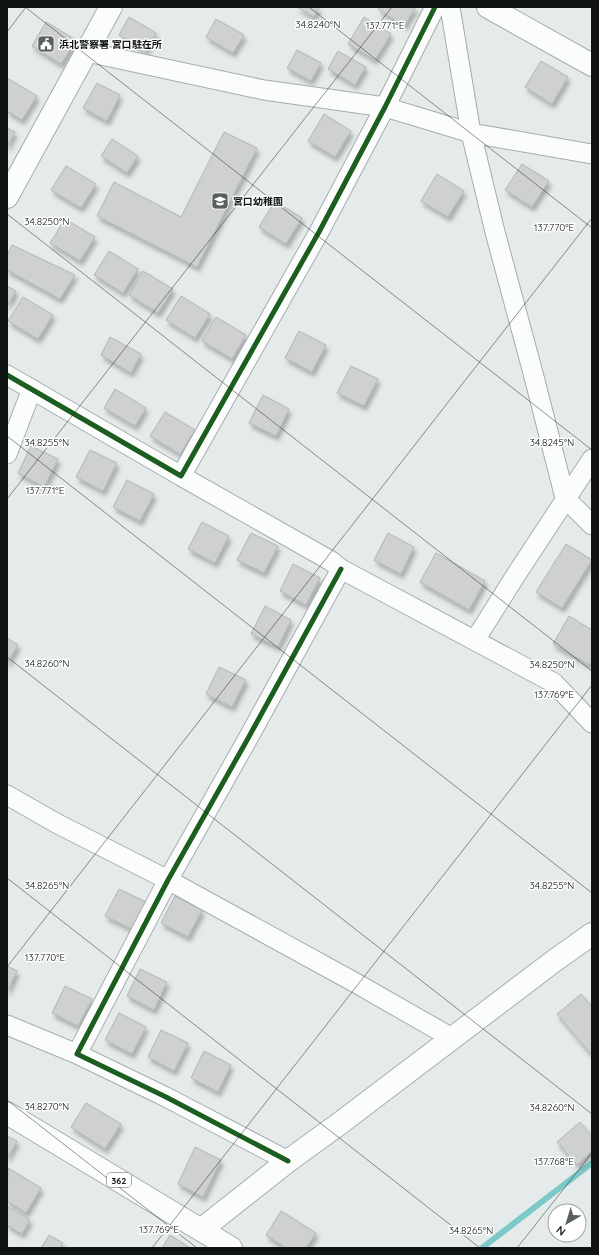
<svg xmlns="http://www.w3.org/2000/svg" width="599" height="1255" font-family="Quicksand,'Noto Sans JP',sans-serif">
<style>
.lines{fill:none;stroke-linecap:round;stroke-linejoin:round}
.stream{stroke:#7dc9c7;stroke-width:6}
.building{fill:#cfd0d2;stroke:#b3b5b6;filter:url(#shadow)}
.street-casing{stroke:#a7acac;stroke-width:21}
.secondary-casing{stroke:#a7acac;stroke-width:24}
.highway-casing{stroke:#a7acac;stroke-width:24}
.street{stroke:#fbfcfc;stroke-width:19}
.secondary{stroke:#fbfcfc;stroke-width:22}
.highway{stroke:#fbfcfc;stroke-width:22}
.cycleway-casing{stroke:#fff;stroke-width:8}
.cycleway{stroke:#1b5e20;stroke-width:5}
.ticks{fill:none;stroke:#0f1313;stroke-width:1;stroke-opacity:0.45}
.labels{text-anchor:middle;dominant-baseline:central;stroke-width:3;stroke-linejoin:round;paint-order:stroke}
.shield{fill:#fff;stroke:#575a5a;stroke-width:1}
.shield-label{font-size:9px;font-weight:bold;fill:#0f1313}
.poi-label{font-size:10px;font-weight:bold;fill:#0f1313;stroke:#fff;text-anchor:start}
.ticks-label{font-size:10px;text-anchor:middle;fill:#0f1313;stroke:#fff;stroke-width:3;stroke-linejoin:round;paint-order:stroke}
</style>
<defs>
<filter id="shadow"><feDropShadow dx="2.5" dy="4.5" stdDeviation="2" flood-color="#0004"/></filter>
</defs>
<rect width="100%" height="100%" fill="#e5ebeb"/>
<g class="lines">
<!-- stream -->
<path class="stream" d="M482,1248L592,1163"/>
</g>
<!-- building -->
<path class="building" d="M297,7H319L314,17Z
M379,7H416L404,26L378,9Z
M129,17L156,33L146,51L119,35Z
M364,17L391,34L375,60L348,44Z
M216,19L244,35L233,53L206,37Z
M46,22L76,40L61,64L32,46Z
M297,50L321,63L311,81L287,68Z
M338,51L366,67L355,85L328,69Z
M541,61L568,77L552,104L525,87Z
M7,78L37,96L22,120L7,111Z
M97,83L120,95L107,121L83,108Z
M324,114L351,131L335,157L308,141Z
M7,128L15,132L7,147Z
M224,132L257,148L197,267L97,216L114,182L181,217Z
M112,139L138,156L127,173L101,156Z
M522,164L549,181L532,207L505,190Z
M66,166L96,184L81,208L51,190Z
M437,174L464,191L448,217L421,201Z
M275,201L302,218L286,244L259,227Z
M65,219L95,237L80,261L50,243Z
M12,245L75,275L60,299L7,270V256Z
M109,251L138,269L123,293L94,275Z
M143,271L173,289L158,313L129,295Z
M7,286L16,291L7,306Z
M181,296L210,314L195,338L166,320Z
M23,297L53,315L38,339L8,321Z
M216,317L246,335L232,359L202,341Z
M299,331L326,345L312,372L285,358Z
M110,337L141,354L131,373L101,355Z
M351,366L378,379L364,406L337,393Z
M115,389L146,408L135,426L104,408Z
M263,395L289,409L276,436L249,423Z
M165,412L195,430L180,454L150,436Z
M31,446L58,459L44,487L18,473Z
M90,450L117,463L103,491L76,477Z
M127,480L154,494L140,521L113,507Z
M202,522L229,536L215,563L188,549Z
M251,533L278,546L264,573L237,560Z
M388,533L414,547L401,574L374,560Z
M566,544L592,560L562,608L536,592Z
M436,553L485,581L469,610L420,582Z
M293,564L320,578L306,605L280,591Z
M265,606L291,620L278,647L251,634Z
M569,616L592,630V661L590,665L553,644Z
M7,638L18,645L7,664Z
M219,667L246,680L232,707L206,694Z
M119,889L146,902L132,929L105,916Z
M175,896L202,910L188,937L161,923Z
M7,966L17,971L7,992Z
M140,969L167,982L154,1010L127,996Z
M65,986L92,999L78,1026L52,1013Z
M581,994L592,1007V1051L590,1053L557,1014Z
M119,1013L146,1027L132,1054L105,1040Z
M161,1030L188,1043L174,1071L148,1057Z
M204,1051L231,1065L218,1092L191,1078Z
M86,1103L121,1124L105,1149L71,1127Z
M580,1122L592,1136V1151L577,1165L557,1142Z
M7,1136L17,1141L7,1159Z
M195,1147L221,1160L203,1197L178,1184Z
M8,1168L41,1188L26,1213L7,1201Z
M8,1207L30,1220L22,1234L7,1225V1209Z
M281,1211L316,1233L306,1248H286L266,1235Z
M49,1235L63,1243L60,1248H41Z
M170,1235L190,1248H162Z"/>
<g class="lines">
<!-- street casing -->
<g class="street-casing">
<path id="street" d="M450,7L471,133L495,232L533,373L565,498L592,525
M87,52L264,90L385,107L471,133L592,154
M7,375L181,476L319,232L385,107L435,7
M7,454L32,389
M181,476L331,561L341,569L554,683L592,723
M475,640L514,578L592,459
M7,795L56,823L168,880L354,982L452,1038
M7,1025L77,1054
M288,1161L166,1097L77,1054L168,880L246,742L341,569"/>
</g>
<!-- secondary casing -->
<g class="secondary-casing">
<path id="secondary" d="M488,7L592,65
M7,197L111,7
M202,1229L288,1161L339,1124L554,961L592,934"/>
</g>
<!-- highway casing -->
<g class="highway-casing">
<path id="highway" d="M7,1113L231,1248"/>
</g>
<!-- street -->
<use href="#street" class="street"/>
<!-- secondary -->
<use href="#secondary" class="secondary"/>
<!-- highway -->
<use href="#highway" class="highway"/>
<!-- cycleway casing -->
<g class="cycleway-casing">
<path id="cycleway" d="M7,375L181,476L319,232L385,107L435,7
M288,1161L166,1097L77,1054L168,880L246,742L341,569"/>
</g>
<!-- cycleway -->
<use href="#cycleway" class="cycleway"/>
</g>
<!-- ticks -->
<path class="ticks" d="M25,7L592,450M309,7L592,228M7,32L26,7M7,214L592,671M7,436L592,893M7,499L392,7M7,657L592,1114M7,878L480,1248M7,967L592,218M7,1100L197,1248M152,1248L592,685M517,1248L592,1153"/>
<!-- icons -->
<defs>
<g id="civic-square" transform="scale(0.9)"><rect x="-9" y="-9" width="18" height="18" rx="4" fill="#5a5f5f" stroke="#fff"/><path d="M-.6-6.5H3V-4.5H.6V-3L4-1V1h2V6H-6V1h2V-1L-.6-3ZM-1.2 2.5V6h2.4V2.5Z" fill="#fff"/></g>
<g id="school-square" transform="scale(0.9)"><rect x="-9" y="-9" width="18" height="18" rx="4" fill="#5a5f5f" stroke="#fff"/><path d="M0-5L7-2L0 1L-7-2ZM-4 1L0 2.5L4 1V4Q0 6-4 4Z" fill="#fff"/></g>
</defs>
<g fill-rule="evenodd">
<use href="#civic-square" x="46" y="44"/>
<use href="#school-square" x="220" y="201"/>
</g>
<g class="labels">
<!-- shield labels -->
<rect class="shield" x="107" y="1173" width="24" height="14" rx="3"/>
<g class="shield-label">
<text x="119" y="1180">362</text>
</g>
<!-- poi labels -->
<g class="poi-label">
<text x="59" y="44">浜北警察署 宮口駐在所</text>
<text x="233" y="201">宮口幼稚園</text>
</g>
</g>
<g class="ticks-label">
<text x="318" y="28">34.8240°N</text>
<text x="385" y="29">137.771°E</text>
<text x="47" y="225">34.8250°N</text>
<text x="554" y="231">137.770°E</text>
<text x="47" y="446">34.8255°N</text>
<text x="552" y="446">34.8245°N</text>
<text x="45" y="494">137.771°E</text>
<text x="47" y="667">34.8260°N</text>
<text x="552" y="668">34.8250°N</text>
<text x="554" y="698">137.769°E</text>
<text x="47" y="889">34.8265°N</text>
<text x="552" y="889">34.8255°N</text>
<text x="45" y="961">137.770°E</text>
<text x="47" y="1110">34.8270°N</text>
<text x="552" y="1111">34.8260°N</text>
<text x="554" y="1165">137.768°E</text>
<text x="159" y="1233">137.769°E</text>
<text x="471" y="1234">34.8265°N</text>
</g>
<!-- border -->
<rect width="599" height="1255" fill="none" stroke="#0f1313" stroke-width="16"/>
<!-- north arrow -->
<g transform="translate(567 1223) rotate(218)"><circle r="19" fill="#ffffff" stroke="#9fa1a1"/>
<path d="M0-3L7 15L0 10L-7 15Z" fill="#5a5f5f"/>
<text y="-6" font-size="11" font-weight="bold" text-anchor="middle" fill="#0f1313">N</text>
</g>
</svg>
